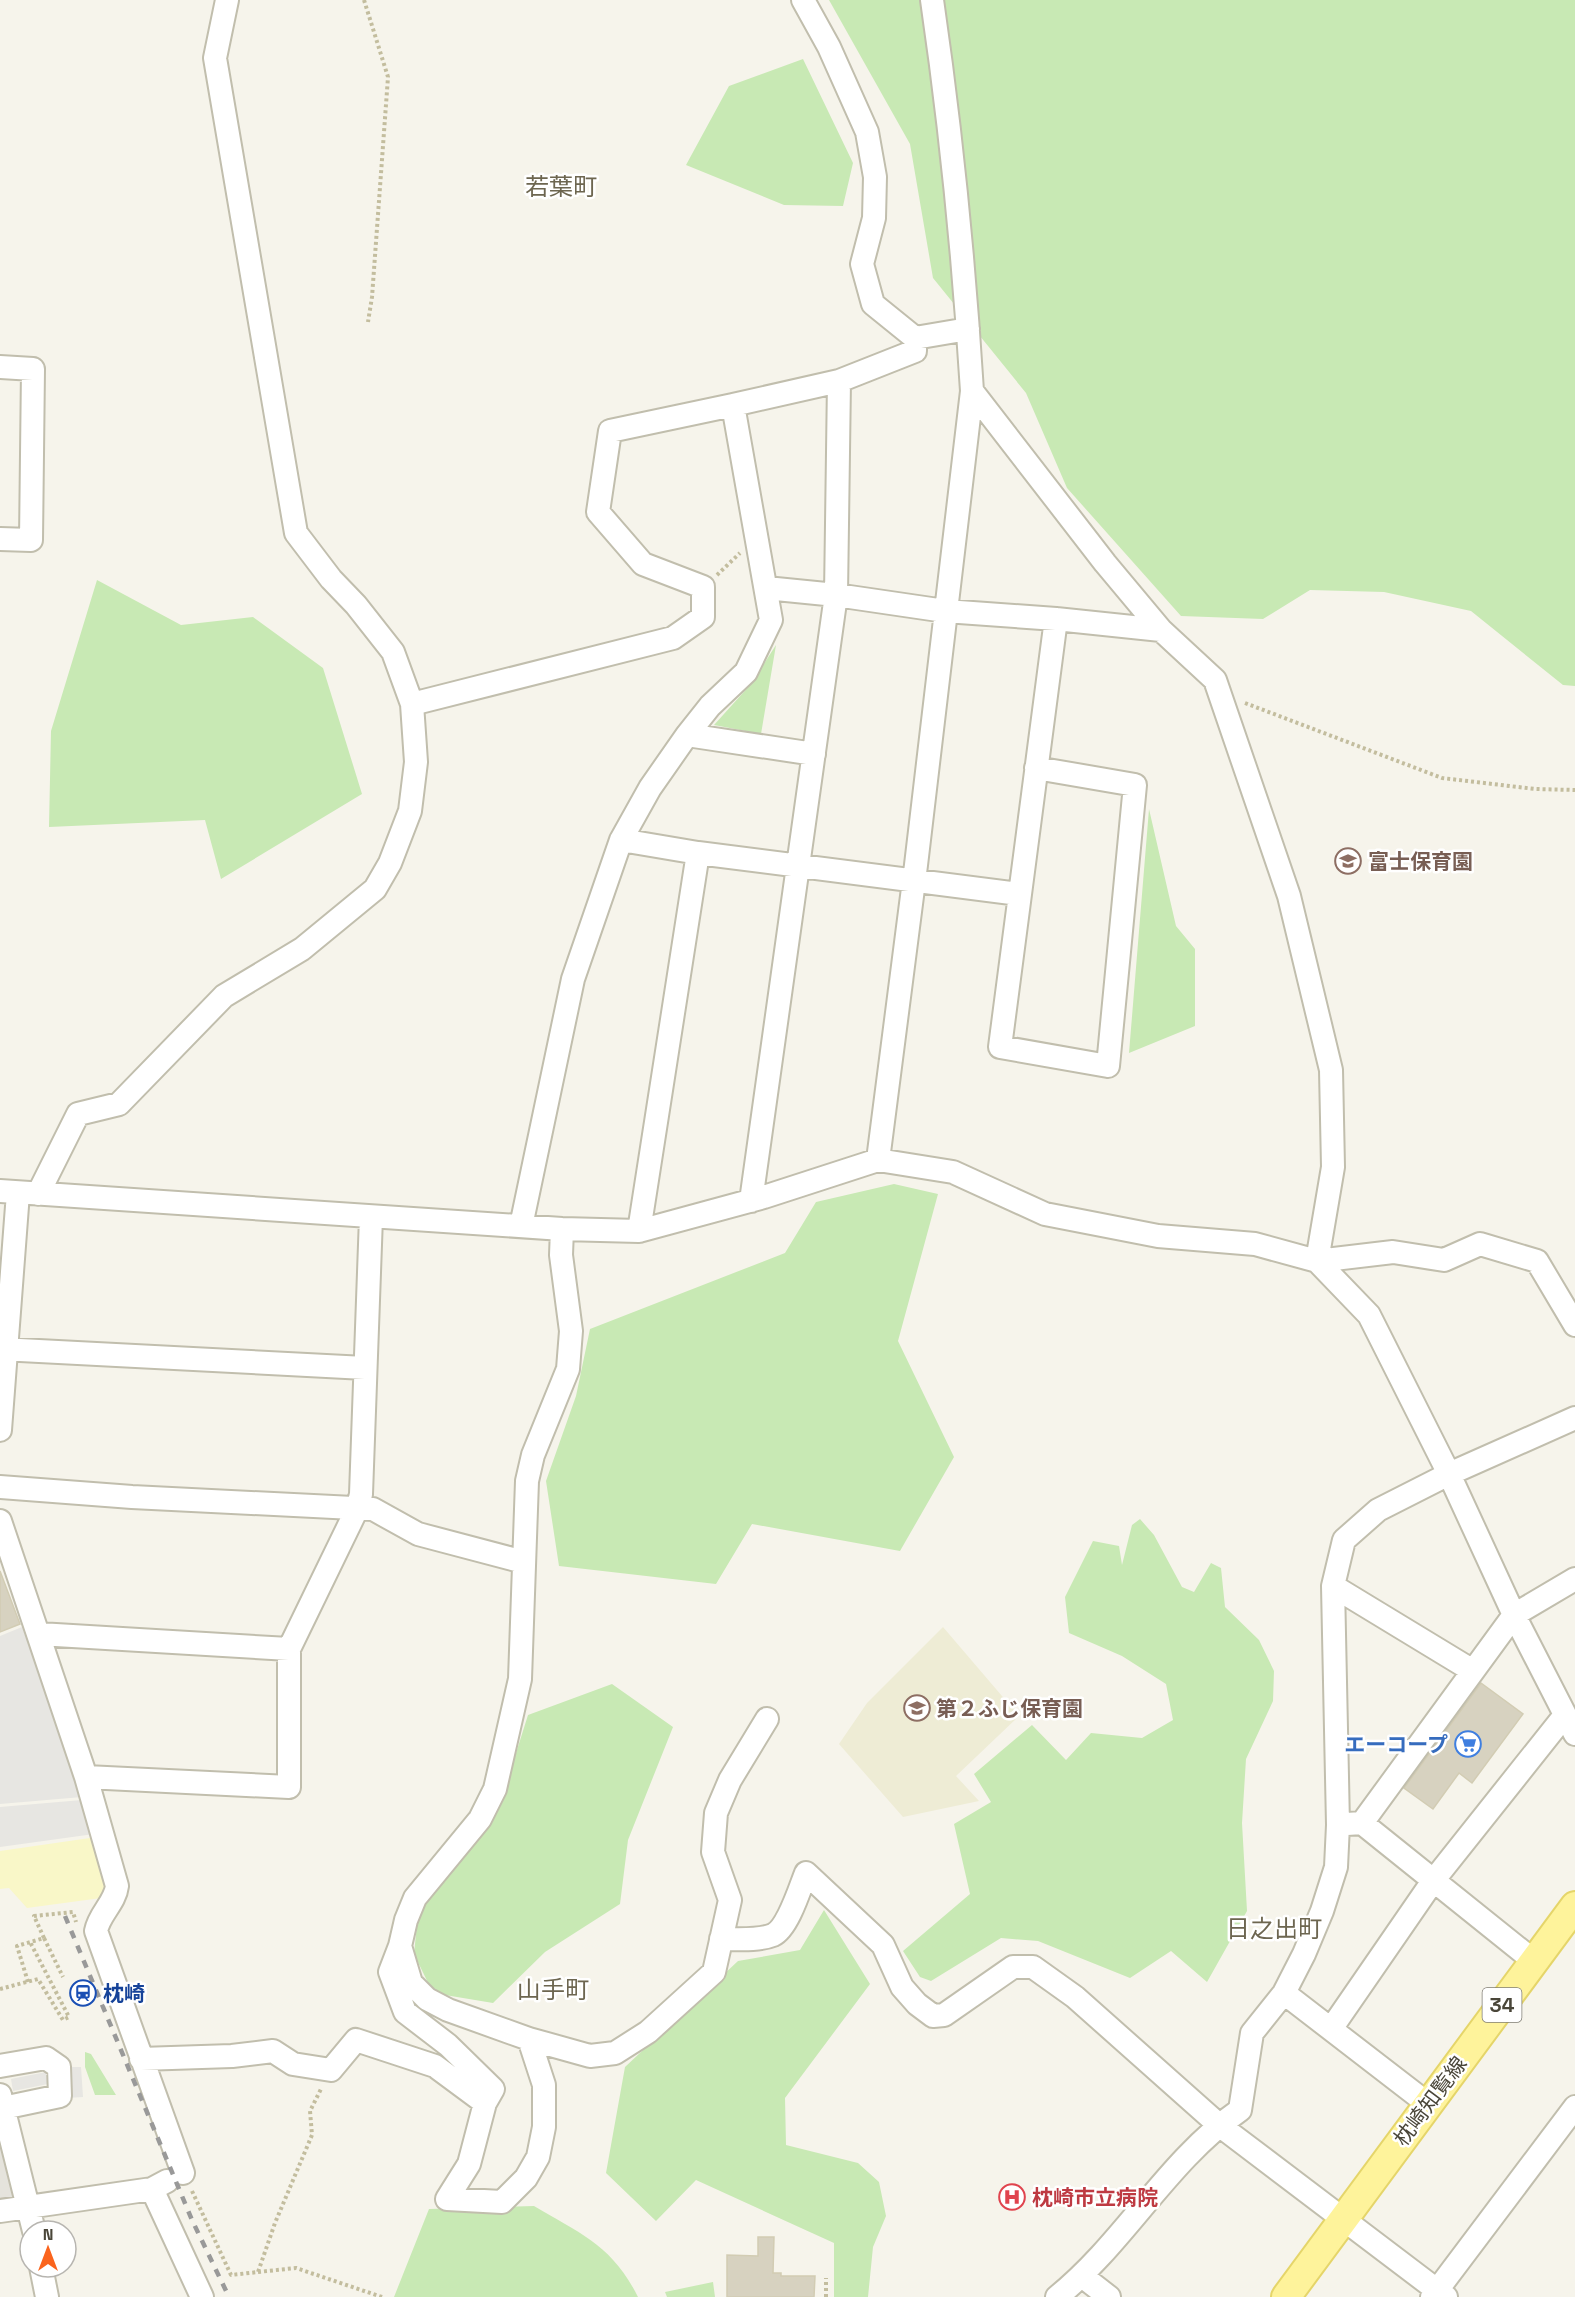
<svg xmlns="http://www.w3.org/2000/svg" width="1575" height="2297" font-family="'Space Grotesk','Noto Sans JP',sans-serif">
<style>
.industrial{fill:#e5e3dc}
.education{fill:#eeecd5}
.green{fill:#c8e9b4}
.sand{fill:#f9f7c8}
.parking{fill:#e7e6e2}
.building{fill:#d7d2c0;stroke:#d2ccb3;stroke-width:1.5}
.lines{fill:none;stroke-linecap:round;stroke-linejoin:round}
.minor-casing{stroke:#c1bead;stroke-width:26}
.major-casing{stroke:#e5d56a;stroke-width:32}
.path{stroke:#c3bd9e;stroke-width:4;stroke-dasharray:3 3;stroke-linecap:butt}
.minor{stroke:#fff;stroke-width:22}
.major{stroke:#fef39b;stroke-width:28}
.rail{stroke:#999;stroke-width:4.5;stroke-dasharray:8 8;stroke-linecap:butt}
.labels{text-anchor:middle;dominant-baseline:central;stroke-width:5;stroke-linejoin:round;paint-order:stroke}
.shield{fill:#fff;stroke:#807e74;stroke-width:1.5}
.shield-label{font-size:20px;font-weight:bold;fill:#4a4639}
.education-label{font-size:21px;font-weight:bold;fill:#785e54;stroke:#fff;text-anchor:start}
.shop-label{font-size:21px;font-weight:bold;fill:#366cbe;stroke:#fff;text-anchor:end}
.transit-label{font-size:21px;font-weight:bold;fill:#164399;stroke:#fff;text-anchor:start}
.street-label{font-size:21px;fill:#4a4639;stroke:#fff}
.health-label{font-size:21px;font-weight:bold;fill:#be3a42;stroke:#fff;text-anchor:start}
.quarter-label{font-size:24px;fill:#6d6650;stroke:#fff}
</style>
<rect width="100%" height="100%" fill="#f6f4eb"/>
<!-- industrial -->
<path class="industrial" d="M0,2127L17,2192L12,2199L0,2201Z"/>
<!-- education -->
<path class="education" d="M943,1627L1019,1716L956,1776L979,1801L903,1817L839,1744L867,1703Z"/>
<!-- green -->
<path class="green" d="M829,0H1575V686L1563,685L1471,611L1384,592L1310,590L1263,619L1181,616L1067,488L1026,393L933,278L910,144Z
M803,59L853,163L843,206L784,205L686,165L729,86Z
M97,580L181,625L253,617L323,668L362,794L221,879L205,820L49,827L51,731Z
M776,645L761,734L714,725L751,684Z
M1149,809L1176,926L1195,949V1026L1129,1053Z
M894,1184L938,1194L898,1341L954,1457L900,1551L752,1524L716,1584L559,1566L546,1481L576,1396L590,1329L785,1253L816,1202Z
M1140,1519L1154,1535L1182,1587L1194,1592L1211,1563L1221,1568L1225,1607L1259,1640L1274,1671L1273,1701L1246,1759L1242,1823L1247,1911L1207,1982L1171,1951L1130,1978L1038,1941L1001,1938L931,1981L920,1977L903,1951L970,1894L954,1824L991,1802L974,1774L1032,1725L1066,1760L1091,1733L1142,1738L1173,1720L1166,1684L1122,1656L1069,1633L1065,1597L1093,1541L1119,1546L1122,1565L1132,1525Z
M612,1684L673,1727L628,1840L620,1904L545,1952L493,2003L433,1993L414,1954L419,1904L500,1804L528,1715Z
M824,1910L870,1984L785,2098L786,2145L858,2163L879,2182L886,2216L873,2247L868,2297H834V2243L696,2180L656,2221L606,2173L625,2067L738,1961L800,1950Z
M85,2052L91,2054L116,2095H95L85,2067Z
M534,2206C581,2234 612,2245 638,2297H394L429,2209Z
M713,2282L715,2297H667L665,2292Z"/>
<!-- sand -->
<path class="sand" d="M97,1837L109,1884L101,1898L27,1908L9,1888L0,1889V1851Z"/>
<!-- parking -->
<path class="parking" d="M22,1627L55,1717L82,1797L0,1804V1636Z
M82,1800L94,1834L0,1847V1807Z
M66,2067H81L83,2097L67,2098Z
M46,2072L48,2084L13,2091L11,2079Z"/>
<!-- building -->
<path class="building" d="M0,1571L20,1624L0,1632Z
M1481,1683L1523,1714L1472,1783L1459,1773L1433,1809L1404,1788Z
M758,2237H774L773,2273H781V2276H815L814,2297H727V2255L758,2256Z"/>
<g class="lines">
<!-- minor casing -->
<g class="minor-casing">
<path id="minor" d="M803,0L829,47L867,132L875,177L874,218L862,264L873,304L915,338L968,329
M0,367L33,369L31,540L0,539
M972,391L1105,563L1161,630L1215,680L1289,896L1331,1070L1333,1167L1317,1261L1393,1252L1444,1260L1480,1244L1537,1261L1575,1325
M766,588L836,595L945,611L1056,619L1161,630
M412,704L673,638L703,617V587L643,564L598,512L610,431L733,405
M687,735L814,754
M1036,768L1135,785L1108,1066L1000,1047L1056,619
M621,840L698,853L1019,894
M878,1160L916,865L972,391C964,260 951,130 932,0
M0,1191L562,1229L639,1231L764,1197L878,1160L953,1172L1045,1214L1158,1236L1255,1244L1317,1261L1369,1315L1449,1474L1514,1615L1575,1734
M38,1194L78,1114L119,1104L224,996L302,949L375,889L390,863L410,811L416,762L412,704L393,652L356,605L331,579L296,533L215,58L227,0
M751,1201L836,595L839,381
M521,1226L573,979L621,840L650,788L687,735L710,706L746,672L771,620L733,405L839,381L915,351V338
M562,1229L561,1255L571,1331L568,1369L533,1455L527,1481L520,1679L495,1789L480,1819L415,1898L406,1920L400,1946L411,1983L427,1999L448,2010L529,2039L590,2056L615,2053L648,2032L714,1972L730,1900L713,1852L716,1813L730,1780L767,1719
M639,1231L698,853
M0,1349L365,1368
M0,1430L18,1193
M0,1487L132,1497L373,1509L418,1534L524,1562
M0,1521L86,1777L289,1787V1649L358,1507L361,1494L371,1217
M1333,1586L1473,1671
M39,1634L289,1649
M86,1777L117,1886C115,1903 99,1914 96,1931L183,2173
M1362,1823L1514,1615L1575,1579
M1347,1824L1362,1823L1534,1961
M721,1939C737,1939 758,1941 773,1935C788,1928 800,1888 806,1873L883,1945L902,1987L917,2004L933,2016L944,2015L1013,1967H1033L1075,1997L1219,2125L1446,2297
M400,1946L390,1972L405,2012L448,2045L493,2089L485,2103
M1284,1993L1428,2104
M1331,2029L1433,1881L1565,1715
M141,2059L232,2056L273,2051L293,2064L331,2070L356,2040L435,2066L485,2103L469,2164L447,2199L502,2202L526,2178L538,2157L544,2127V2085L529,2039
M0,2066L46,2058L59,2067L60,2096L3,2108
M0,2095L34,2231
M152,2189L202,2297
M0,2211L152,2189L167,2181
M41,2267L47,2297
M1082,2276L1109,2297
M1057,2297C1125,2242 1167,2161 1240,2110L1252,2033L1284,1993L1304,1954L1322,1911L1336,1867L1338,1825L1333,1586L1344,1540L1378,1510L1449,1474L1575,1418
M1432,2297L1575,2107"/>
</g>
<!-- major casing -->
<g class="major-casing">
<path id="major" d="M1286,2297L1575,1906"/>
</g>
<!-- path -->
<path class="path" d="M364,0L388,77L372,297L368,322
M717,575L740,553
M1245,703L1442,778L1535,789L1575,790
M44,1938L34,1916L73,1912L76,1922
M28,1982L17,1946L44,1938L63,1977
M0,1989L38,1979L63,2020L69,2017L30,1942
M192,2191L231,2275L258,2272L275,2223L312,2135L310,2111L321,2089
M258,2272L296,2268L382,2297
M826,2297V2278"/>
<!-- minor -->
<use href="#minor" class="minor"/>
<!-- major -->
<use href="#major" class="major"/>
<!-- rail -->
<path class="rail" d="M65,1916L192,2220L229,2297"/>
</g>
<!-- icons -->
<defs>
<g id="school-ring" transform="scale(1.35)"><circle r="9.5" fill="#fff" stroke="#8d6e63" stroke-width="1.5"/><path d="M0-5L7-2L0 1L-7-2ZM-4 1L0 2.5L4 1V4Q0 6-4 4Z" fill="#8d6e63"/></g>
<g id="supermarket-ring" transform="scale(1.35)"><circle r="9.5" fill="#fff" stroke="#3f7fe0" stroke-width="1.5"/><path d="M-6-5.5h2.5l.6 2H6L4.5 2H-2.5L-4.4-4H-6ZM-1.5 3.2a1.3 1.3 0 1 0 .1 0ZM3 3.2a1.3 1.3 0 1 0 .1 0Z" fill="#3f7fe0"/></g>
<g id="station-ring" transform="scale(1.35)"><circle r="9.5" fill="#fff" stroke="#1a4fb4" stroke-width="1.5"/><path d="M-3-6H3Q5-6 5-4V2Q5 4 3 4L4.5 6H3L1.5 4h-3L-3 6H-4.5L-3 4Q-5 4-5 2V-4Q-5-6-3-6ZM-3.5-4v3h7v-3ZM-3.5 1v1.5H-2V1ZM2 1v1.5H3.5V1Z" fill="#1a4fb4"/></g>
<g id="hospital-ring" transform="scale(1.35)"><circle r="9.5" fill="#fff" stroke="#e0444e" stroke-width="1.5"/><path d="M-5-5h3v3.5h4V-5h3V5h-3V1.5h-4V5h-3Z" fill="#e0444e"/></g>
</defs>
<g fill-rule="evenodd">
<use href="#school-ring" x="1348" y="861"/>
<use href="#school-ring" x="917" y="1708"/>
<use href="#supermarket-ring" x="1468" y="1744"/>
<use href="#station-ring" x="83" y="1993"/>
<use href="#hospital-ring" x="1012" y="2197"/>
</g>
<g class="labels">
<!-- shield labels -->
<rect class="shield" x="1482.5" y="1988" width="39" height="34" rx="4.5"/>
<g class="shield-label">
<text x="1502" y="2005">34</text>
</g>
<!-- education labels -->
<g class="education-label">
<text x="1368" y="861">富士保育園</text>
<text x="936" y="1708">第２ふじ保育園</text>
</g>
<!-- shop labels -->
<g class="shop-label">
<text x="1448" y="1744">エーコープ</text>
</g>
<!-- transit labels -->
<g class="transit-label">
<text x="103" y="1993">枕崎</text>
</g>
<!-- street labels -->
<g class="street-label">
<text transform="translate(1430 2101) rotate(-53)">枕崎知覧線</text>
</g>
<!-- health labels -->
<g class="health-label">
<text x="1032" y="2197">枕崎市立病院</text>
</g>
<!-- quarter labels -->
<g class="quarter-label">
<text x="561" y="186">若葉町</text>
<text x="1274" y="1928">日之出町</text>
<text x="553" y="1989">山手町</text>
</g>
</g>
<!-- north arrow -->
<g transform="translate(48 2249)"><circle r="28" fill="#ffffff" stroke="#b7b5b0" stroke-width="1.5"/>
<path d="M0-4.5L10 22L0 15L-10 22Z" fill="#fa641d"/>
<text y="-9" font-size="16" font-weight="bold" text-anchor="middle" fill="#4a4639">N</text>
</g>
</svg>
